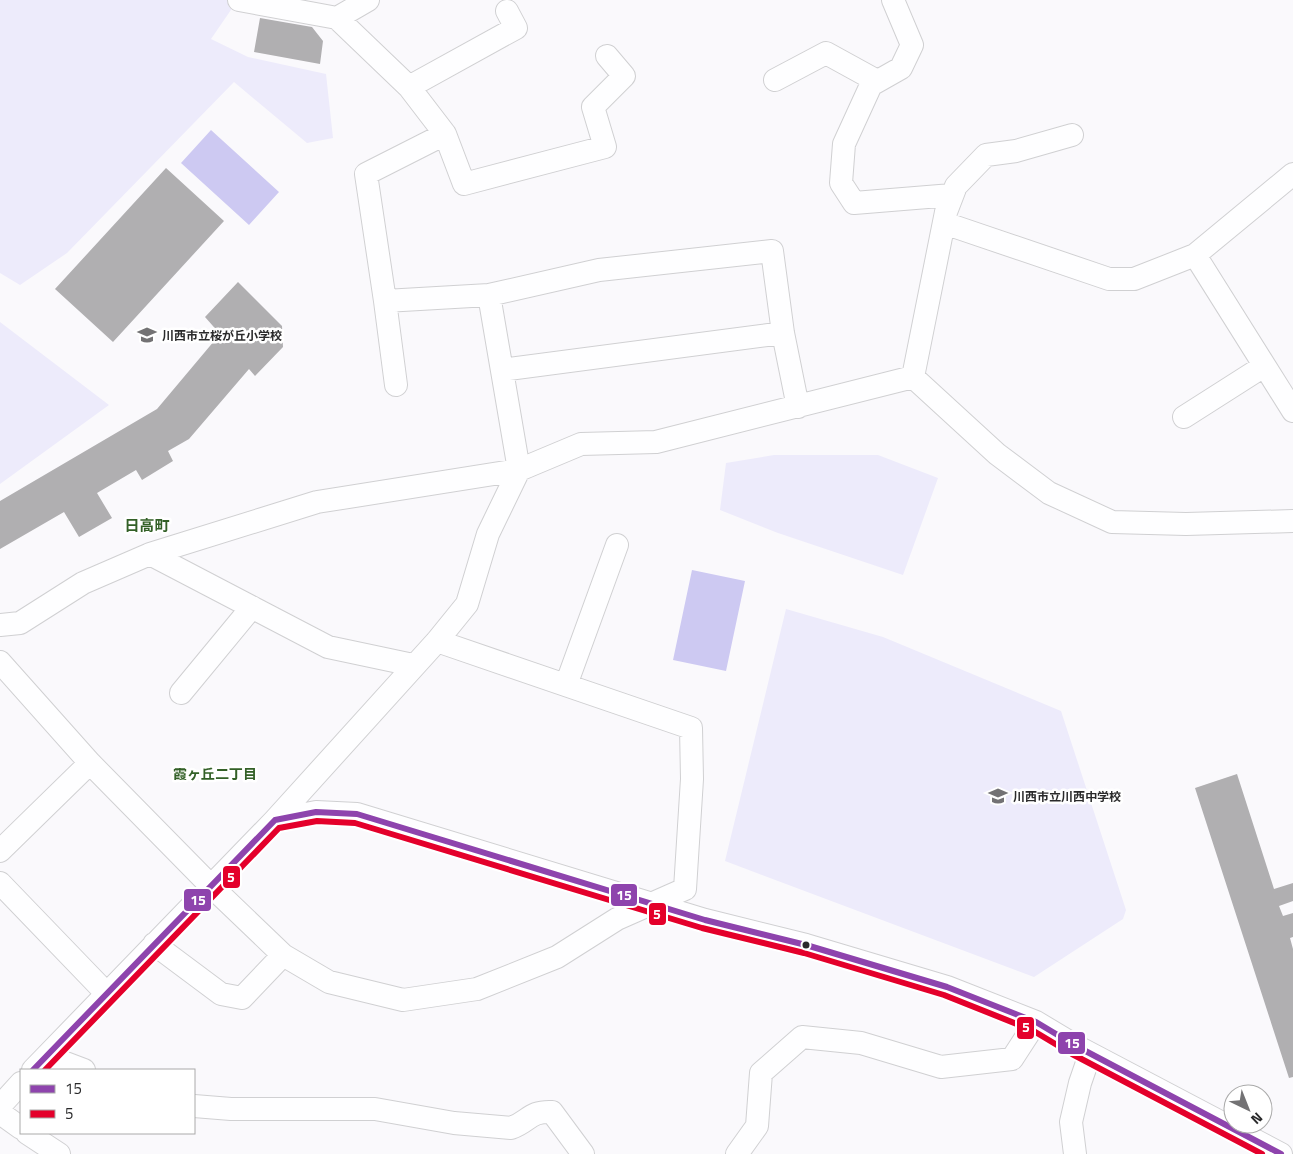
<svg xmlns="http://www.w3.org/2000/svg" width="1293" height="1154" font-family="'Titillium Web','Noto Sans JP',sans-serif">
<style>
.green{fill:#edebfb}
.water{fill:#cdc9f2}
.building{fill:#b0afb1}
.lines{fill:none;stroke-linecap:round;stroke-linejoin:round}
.minor-casing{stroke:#d0d0d2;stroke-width:24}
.minor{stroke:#fefeff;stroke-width:22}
.bus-1-casing{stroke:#fff;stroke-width:10}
.bus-2-casing{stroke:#fff;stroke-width:10}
.bus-1{stroke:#8e44ad;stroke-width:6}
.bus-2{stroke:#e4002b;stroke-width:6}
.bus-dot{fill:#2a2a2b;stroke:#fff;stroke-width:2}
.labels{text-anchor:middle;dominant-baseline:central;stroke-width:5;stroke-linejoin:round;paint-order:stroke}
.poi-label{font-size:12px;font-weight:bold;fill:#2a2a2b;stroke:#fff;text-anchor:start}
.neighbourhood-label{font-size:14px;font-weight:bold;fill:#336027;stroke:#fff}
.quarter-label{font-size:15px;font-weight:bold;fill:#336027;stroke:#fff}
.line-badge{stroke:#fff;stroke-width:2}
.badge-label{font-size:14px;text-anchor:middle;font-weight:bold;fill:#fff}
</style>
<rect width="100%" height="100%" fill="#faf9fc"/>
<!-- green -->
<path class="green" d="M0,0H231L235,4L211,39L248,57L326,74L333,138L307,143L234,82L67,253L20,285L0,273Z
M0,322L109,405L0,484Z
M774,455H878L938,478L903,575L778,533L720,510L726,463Z
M786,609L883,637L1061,711L1126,910L1123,919L1034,977L725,861Z"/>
<!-- water -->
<path class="water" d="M211,130L279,192L249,225L181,163Z
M692,570L745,581L726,671L673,660Z"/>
<!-- building -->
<path class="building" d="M260,18L312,27L323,41L320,64L254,52Z
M166,168L224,221L113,342L55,289Z
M238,282L282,326L283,347L255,376L249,369L189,439L168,451L173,461L142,480L136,470L97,493L112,518L79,537L64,512L0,549V501L157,409L220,334L205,317Z
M1237,774L1274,889L1293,883V901L1279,906L1283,916L1293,913V937L1290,938L1293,949V1077L1289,1078L1195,788Z"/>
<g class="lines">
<!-- minor casing -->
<g class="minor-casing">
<path id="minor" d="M239,0L337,18L409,87L445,134L366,174L385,301L489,295L599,270L772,251L783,333L798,407
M893,0L912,45L901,68L871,85L844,144L841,183L854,203L952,195
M337,18L368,0
M775,80L826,53L877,81
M409,87L516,28L507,11
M445,134L464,184L605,147L593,107L624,76L607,56
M944,223L1109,279H1134L1195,255L1293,174
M1195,255L1293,411
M385,301L396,385
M502,370L783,333
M913,377L946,212L956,186L986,155L1016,151L1072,135
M1184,417L1264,366
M150,554L328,647L413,665
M0,625L20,623L83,583L150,554L317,502L519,470L489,295
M0,662L90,763L210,885L283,955L329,982L403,1000L477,989L557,957L617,919L685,889L692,779L691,728L437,641
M566,685L617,545
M181,693L252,607
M275,820L437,641L467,604L488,534L519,470L581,444L656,442L913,377L997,454L1049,493L1112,522L1186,524L1293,521
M0,851L90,763
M0,883L107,994
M154,944L221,994L242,998L283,955
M47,1056L84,1070
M33,1070L275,820L316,812L357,814L705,920L806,945L947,987L1036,1022L1076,1046L1281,1154
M0,1106L21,1083
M194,1106L231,1109H375L454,1123L511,1128C530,1121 529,1111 552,1112L583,1154
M0,1113L21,1128
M27,1133L59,1154
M737,1154L757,1126L761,1073L802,1037L861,1043L941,1067L1012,1059L1036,1022
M1075,1154L1071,1122L1080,1083L1090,1054"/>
</g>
<!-- minor -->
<use href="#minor" class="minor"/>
<!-- bus-1 casing -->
<g class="bus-1-casing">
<path id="bus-1" d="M33,1070L275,820L316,812L357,814L705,920L806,945L947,987L1036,1022L1076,1046L1281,1154"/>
</g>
<!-- bus-2 casing -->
<g class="bus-2-casing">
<path id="bus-2" d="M45,1070L279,828L317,821L355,823L702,928L804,953L944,995L1032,1030L1072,1054L1262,1154"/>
</g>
<!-- bus-1 -->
<use href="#bus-1" class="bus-1"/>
<!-- bus-2 -->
<use href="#bus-2" class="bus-2"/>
</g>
<!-- icons -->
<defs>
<g id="school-bare" transform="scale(1.5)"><path d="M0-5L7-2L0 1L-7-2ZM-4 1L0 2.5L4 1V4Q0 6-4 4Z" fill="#737274" stroke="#fff" stroke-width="2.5" paint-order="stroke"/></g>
</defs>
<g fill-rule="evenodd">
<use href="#school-bare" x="147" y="335"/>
<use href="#school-bare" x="998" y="796"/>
</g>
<!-- markers -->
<circle class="bus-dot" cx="806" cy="945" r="4.5"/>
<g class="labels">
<!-- poi labels -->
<g class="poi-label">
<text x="162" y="335">川西市立桜が丘小学校</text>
<text x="1013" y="796">川西市立川西中学校</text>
</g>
<!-- neighbourhood labels -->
<g class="neighbourhood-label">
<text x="215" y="773">霞ヶ丘二丁目</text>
</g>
<!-- quarter labels -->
<g class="quarter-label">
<text x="147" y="525">日高町</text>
</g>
</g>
<g class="line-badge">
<rect x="222" y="865" width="19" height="24" rx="5" fill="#e4002b"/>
<rect x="610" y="883" width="28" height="24" rx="5" fill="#8e44ad"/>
<rect x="183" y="888" width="29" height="24" rx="5" fill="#8e44ad"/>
<rect x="648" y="902" width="19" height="24" rx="5" fill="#e4002b"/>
<rect x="1016" y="1016" width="19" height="24" rx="5" fill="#e4002b"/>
<rect x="1057" y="1031" width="29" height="24" rx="5" fill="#8e44ad"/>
</g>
<g class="badge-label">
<text x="231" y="882">5</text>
<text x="624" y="900">15</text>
<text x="198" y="905">15</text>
<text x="657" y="919">5</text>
<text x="1026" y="1032">5</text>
<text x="1072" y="1048">15</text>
</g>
<!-- legend -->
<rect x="20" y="1069" width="175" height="65" fill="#ffffff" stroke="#aaaaaa"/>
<rect x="30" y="1085" width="25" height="8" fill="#8e44ad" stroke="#aaaaaa"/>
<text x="65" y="1094" font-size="15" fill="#2a2a2b">15</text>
<rect x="30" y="1110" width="25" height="8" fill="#e4002b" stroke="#aaaaaa"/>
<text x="65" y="1119" font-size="15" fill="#2a2a2b">5</text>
<!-- north arrow -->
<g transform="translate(1248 1109) rotate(137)"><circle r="24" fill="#ffffff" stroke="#aaaaaa"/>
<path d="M0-4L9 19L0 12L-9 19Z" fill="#737274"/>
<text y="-8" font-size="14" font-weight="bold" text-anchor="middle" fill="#2a2a2b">N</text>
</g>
</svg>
